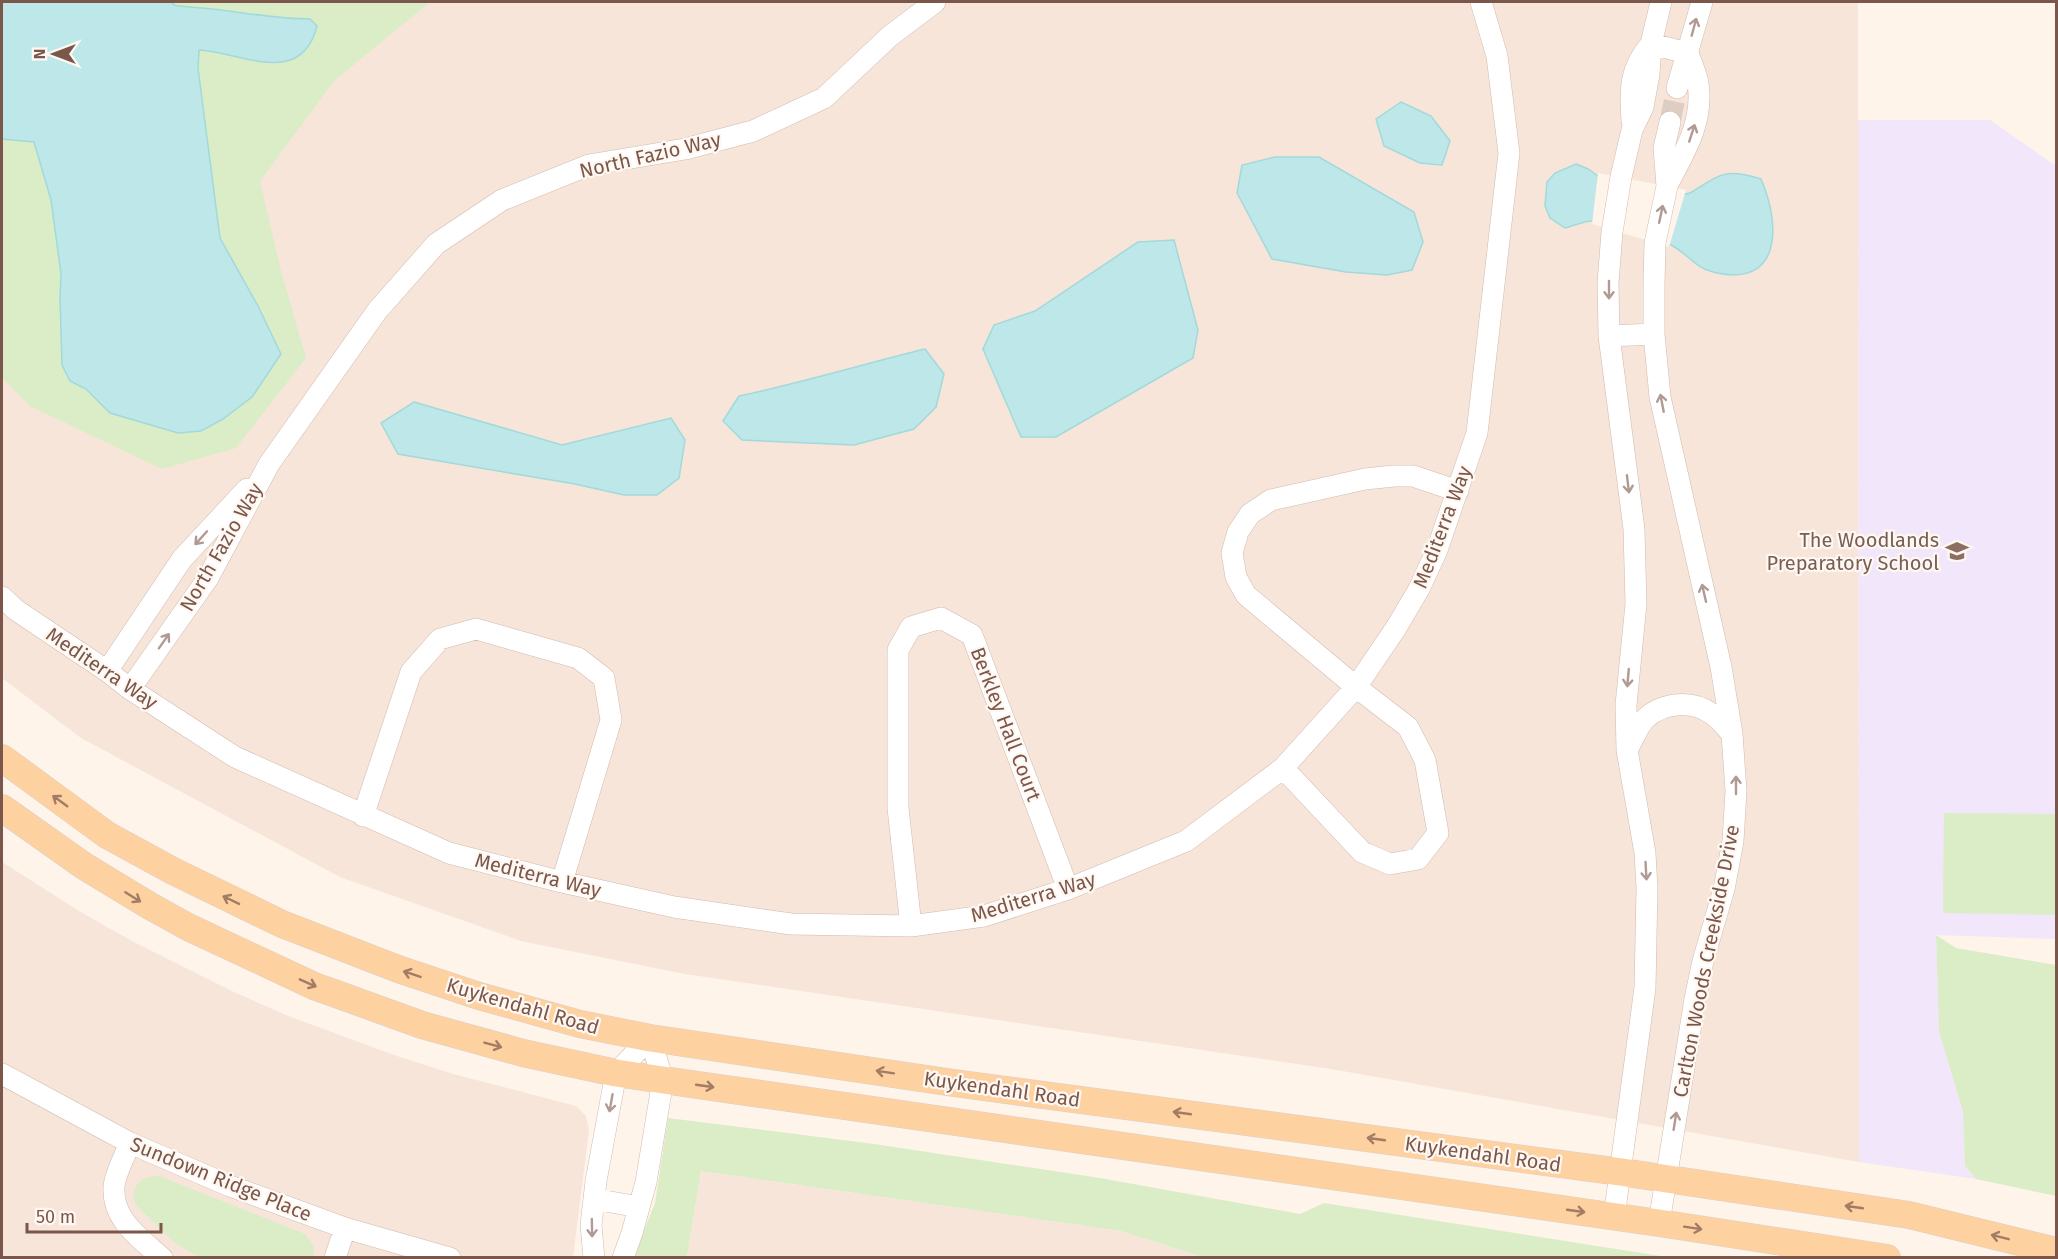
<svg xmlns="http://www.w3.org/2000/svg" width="2058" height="1259" font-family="'Fira Sans',sans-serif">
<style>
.residential{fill:#f6e5d8}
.education{fill:#f1e6fa}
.green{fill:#daedc7}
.water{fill:#bde7e9;stroke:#a2d9db;stroke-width:1.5}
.pier{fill:#fef4ea}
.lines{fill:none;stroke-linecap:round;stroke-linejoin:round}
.minor-tunnel{stroke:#ddcdc2;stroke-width:21;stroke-dasharray:21 10;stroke-linecap:butt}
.minor-casing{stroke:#d2baae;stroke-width:22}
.major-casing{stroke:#dad0cd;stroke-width:28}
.minor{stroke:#fff;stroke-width:21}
.major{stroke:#fed1a1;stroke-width:27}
.oneway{stroke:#b09a93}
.oneway2{stroke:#a27c65}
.labels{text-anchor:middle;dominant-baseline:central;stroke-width:4.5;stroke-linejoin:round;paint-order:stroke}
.street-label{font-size:20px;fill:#7b574b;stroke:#fff8f2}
.education-label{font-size:20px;fill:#785e54;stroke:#fff8f2;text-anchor:end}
</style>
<rect width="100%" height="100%" fill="#fef4ea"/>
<!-- residential -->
<path class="residential" d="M2,2H1858L1859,1162L1331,1069L685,974L521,941L340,877L81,738L2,678Z
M2,862L79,911L130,940L234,992L288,1016L397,1056L453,1074L576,1106L586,1116L589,1130L573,1257H2Z
M701,1171L1121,1231L1202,1257L687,1258Z"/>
<!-- education -->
<path class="education" d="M1858,120H1990L2056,166V939L1936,935L1939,1032L1963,1112L1965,1166L1976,1179L1859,1162Z"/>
<!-- green -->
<path class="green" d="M2,2H430L334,81L260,181L281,271L306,358L236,448L162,469L30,406L2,378Z
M1944,813L2056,814V915L1943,913Z
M1936,935L1956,948L2056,965V1196L1976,1179L1965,1166L1963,1112L1939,1032Z
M668,1118L874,1144L1100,1178L1300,1214L1324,1203L1667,1257H1202L1121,1231L701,1171L687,1257L633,1258L655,1203Z
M152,1176H159L305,1234L313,1245L314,1257H199L175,1243L136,1205L133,1196L136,1186L143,1179Z"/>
<!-- water -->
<path class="water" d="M2,2H171L174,5C183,7 192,7 202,8C238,11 273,19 310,19L317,26C301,89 240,52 199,50L198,68L220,238L258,306L281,354L252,397L223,419L201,431L178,433L110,413L86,389L70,381L62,365L60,297L61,274L51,200L34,142L2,139Z
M1401,102L1431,116L1450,141L1442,165L1420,163L1384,146L1376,119Z
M1275,157H1319L1414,212L1423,242L1412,270L1387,275L1346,272L1272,259L1237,193L1242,165Z
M1576,164L1588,169L1598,176L1686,194L1690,193C1721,174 1724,168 1761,179C1781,225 1782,289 1713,272C1695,268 1687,253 1671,245C1654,236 1632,233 1614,227C1607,225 1599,221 1592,221C1584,221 1573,226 1565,228L1550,218L1545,206L1547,182L1555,173Z
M1174,240L1198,330L1193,358L1056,437H1021L983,349L994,325L1035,311L1138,242Z
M925,349L944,374L936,407L914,429L854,445L742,440L723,421L739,396C802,383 863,364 925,349Z
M414,402L562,445L671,418L685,440L679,478L657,495H624L575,484L398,454L381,423Z"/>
<!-- pier -->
<path class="pier" d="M1598,173L1686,190L1669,247L1592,224Z"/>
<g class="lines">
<!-- minor-tunnel -->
<path class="minor-tunnel" d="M1670,122L1677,88"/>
<!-- minor casing -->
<g class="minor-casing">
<path id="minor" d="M1651,44L1688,53
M1677,88L1702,2
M1632,121C1630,90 1629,69 1651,44
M1667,185C1684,154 1704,121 1698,84C1697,74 1691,63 1688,53
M1609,336L1654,334
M2,597L16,610L107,671L130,689L235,757L449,853L562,882L674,907L791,924L911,926L984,916L1068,889L1186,841L1283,768L1356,687L1396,628L1419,589L1437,550L1477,433L1509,153L1497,56L1481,2
M107,671L182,559L247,489
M130,689L208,578L269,464L377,311L436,244L502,200L589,165L685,149L753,131L824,98L890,36L935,2
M1627,750C1633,740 1638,725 1646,718C1664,702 1693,700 1712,714C1720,719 1726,728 1732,734
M1283,768L1362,852L1390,864L1418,859L1438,833L1425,760L1408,727L1356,687L1246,595L1236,577L1232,553L1238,532L1250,514L1271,500L1365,479L1394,476H1413L1458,491
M363,816L411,672L440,639L476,629L578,658L604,678L611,720L562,882
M911,926L898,808V650L911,627L941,618L972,635L1068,889
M2,1074L130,1143L230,1186L345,1228L450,1258
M130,1143C125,1156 115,1173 114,1187C112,1220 140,1238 162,1258
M594,1199L639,1207
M1614,1217L1645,988L1647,888L1645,853L1627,750L1626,705L1636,604L1634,529L1609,336L1608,283L1612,232L1621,177L1632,130L1643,107L1649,74L1651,44L1661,2
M1659,1223L1695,999L1703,961L1724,889L1733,841L1736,791L1732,734L1721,667L1660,397L1654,334V285L1655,243L1667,186L1664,148L1670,122
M335,1258L345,1228
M594,1258L591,1225L596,1181L616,1073L650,1038L663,1080L646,1182L632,1233L623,1258"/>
</g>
<!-- major casing -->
<g class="major-casing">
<path id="major" d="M2,758L107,835L173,871L282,924L398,969L479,996L580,1024L650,1038L954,1083L1621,1172L1909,1215L2056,1251
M2,808L84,866L150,906L188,927L314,986L422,1025L523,1053L616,1073L663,1080L1659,1223L1887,1258"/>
</g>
<!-- minor -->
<use href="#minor" class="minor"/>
<!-- major -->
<use href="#major" class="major"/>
</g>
<!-- one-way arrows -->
<defs><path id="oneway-shaft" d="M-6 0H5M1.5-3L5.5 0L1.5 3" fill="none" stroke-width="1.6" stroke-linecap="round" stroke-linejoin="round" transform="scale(1.5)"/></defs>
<g class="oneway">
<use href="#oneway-shaft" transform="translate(1694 27) rotate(-75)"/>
<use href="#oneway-shaft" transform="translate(1692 133) rotate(-72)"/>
<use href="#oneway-shaft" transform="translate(1661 214) rotate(-78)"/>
<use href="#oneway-shaft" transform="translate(1609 290) rotate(90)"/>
<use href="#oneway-shaft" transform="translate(1662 403) rotate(-101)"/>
<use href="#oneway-shaft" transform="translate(1628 484) rotate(83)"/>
<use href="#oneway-shaft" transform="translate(201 538) rotate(132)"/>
<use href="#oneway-shaft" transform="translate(1704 593) rotate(-103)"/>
<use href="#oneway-shaft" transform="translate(164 641) rotate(-55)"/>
<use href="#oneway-shaft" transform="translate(1628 678) rotate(95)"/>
<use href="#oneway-shaft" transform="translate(1736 785) rotate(-90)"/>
<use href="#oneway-shaft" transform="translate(1646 871) rotate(87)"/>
<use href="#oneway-shaft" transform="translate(611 1103) rotate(100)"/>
<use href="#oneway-shaft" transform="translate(1675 1121) rotate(-81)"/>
<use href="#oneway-shaft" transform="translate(592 1228) rotate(89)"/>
</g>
<g class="oneway2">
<use href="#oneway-shaft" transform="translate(60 801) rotate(-144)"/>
<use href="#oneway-shaft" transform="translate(133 897) rotate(32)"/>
<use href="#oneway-shaft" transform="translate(231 900) rotate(-154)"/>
<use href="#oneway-shaft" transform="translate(412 974) rotate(-162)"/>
<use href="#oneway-shaft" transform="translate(308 983) rotate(24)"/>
<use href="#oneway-shaft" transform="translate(493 1045) rotate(15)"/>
<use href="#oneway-shaft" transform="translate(885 1072) rotate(-171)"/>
<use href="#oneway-shaft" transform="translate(705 1086) rotate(8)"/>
<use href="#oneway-shaft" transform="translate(1182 1113) rotate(-172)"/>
<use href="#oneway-shaft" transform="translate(1376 1139) rotate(-172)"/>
<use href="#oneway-shaft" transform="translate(1854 1207) rotate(-172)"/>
<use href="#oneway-shaft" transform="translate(1576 1211) rotate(8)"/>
<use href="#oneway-shaft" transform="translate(1693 1228) rotate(9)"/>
<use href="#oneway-shaft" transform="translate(2000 1237) rotate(-166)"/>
</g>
<!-- icons -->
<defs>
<g id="school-bare" transform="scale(1.8)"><path d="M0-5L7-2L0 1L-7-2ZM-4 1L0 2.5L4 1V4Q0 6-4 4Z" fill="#8d6e63" stroke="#fff8f2" stroke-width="2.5" paint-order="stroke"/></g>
</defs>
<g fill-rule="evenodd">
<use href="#school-bare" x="1957" y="551"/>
</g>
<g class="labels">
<!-- street labels -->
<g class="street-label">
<text transform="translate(650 155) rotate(-13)">North Fazio Way</text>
<text transform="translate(1442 527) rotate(-69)">Mediterra Way</text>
<text transform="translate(221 547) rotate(-60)">North Fazio Way</text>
<text transform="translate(102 668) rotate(34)">Mediterra Way</text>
<text transform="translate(1006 724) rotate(69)">Berkley Hall Court</text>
<text transform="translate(538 875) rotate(14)">Mediterra Way</text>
<text transform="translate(1033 897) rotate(-17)">Mediterra Way</text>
<text transform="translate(1706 961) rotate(-79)">Carlton Woods Creekside Drive</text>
<text transform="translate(523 1006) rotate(16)">Kuykendahl Road</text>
<text transform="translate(1002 1089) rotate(8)">Kuykendahl Road</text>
<text transform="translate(1483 1154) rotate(8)">Kuykendahl Road</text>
<text transform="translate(221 1179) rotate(22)">Sundown Ridge Place</text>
</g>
<!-- education labels -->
<g class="education-label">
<text x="1939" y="540">The Woodlands<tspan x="1939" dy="23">Preparatory School</tspan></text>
</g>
</g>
<!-- border -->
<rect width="2058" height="1259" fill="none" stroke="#7b574b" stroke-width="6"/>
<!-- north arrow -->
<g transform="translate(54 54) rotate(270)" stroke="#fff8f2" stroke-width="4.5" paint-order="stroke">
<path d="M0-4.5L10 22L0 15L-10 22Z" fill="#7b574b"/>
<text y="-9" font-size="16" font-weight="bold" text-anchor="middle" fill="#7b574b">N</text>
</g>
<!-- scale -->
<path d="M27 1223v9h134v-9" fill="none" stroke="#7b574b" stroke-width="3"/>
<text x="36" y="1223" font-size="18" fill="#7b574b" stroke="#fff8f2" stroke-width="4.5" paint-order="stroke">50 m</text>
</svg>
